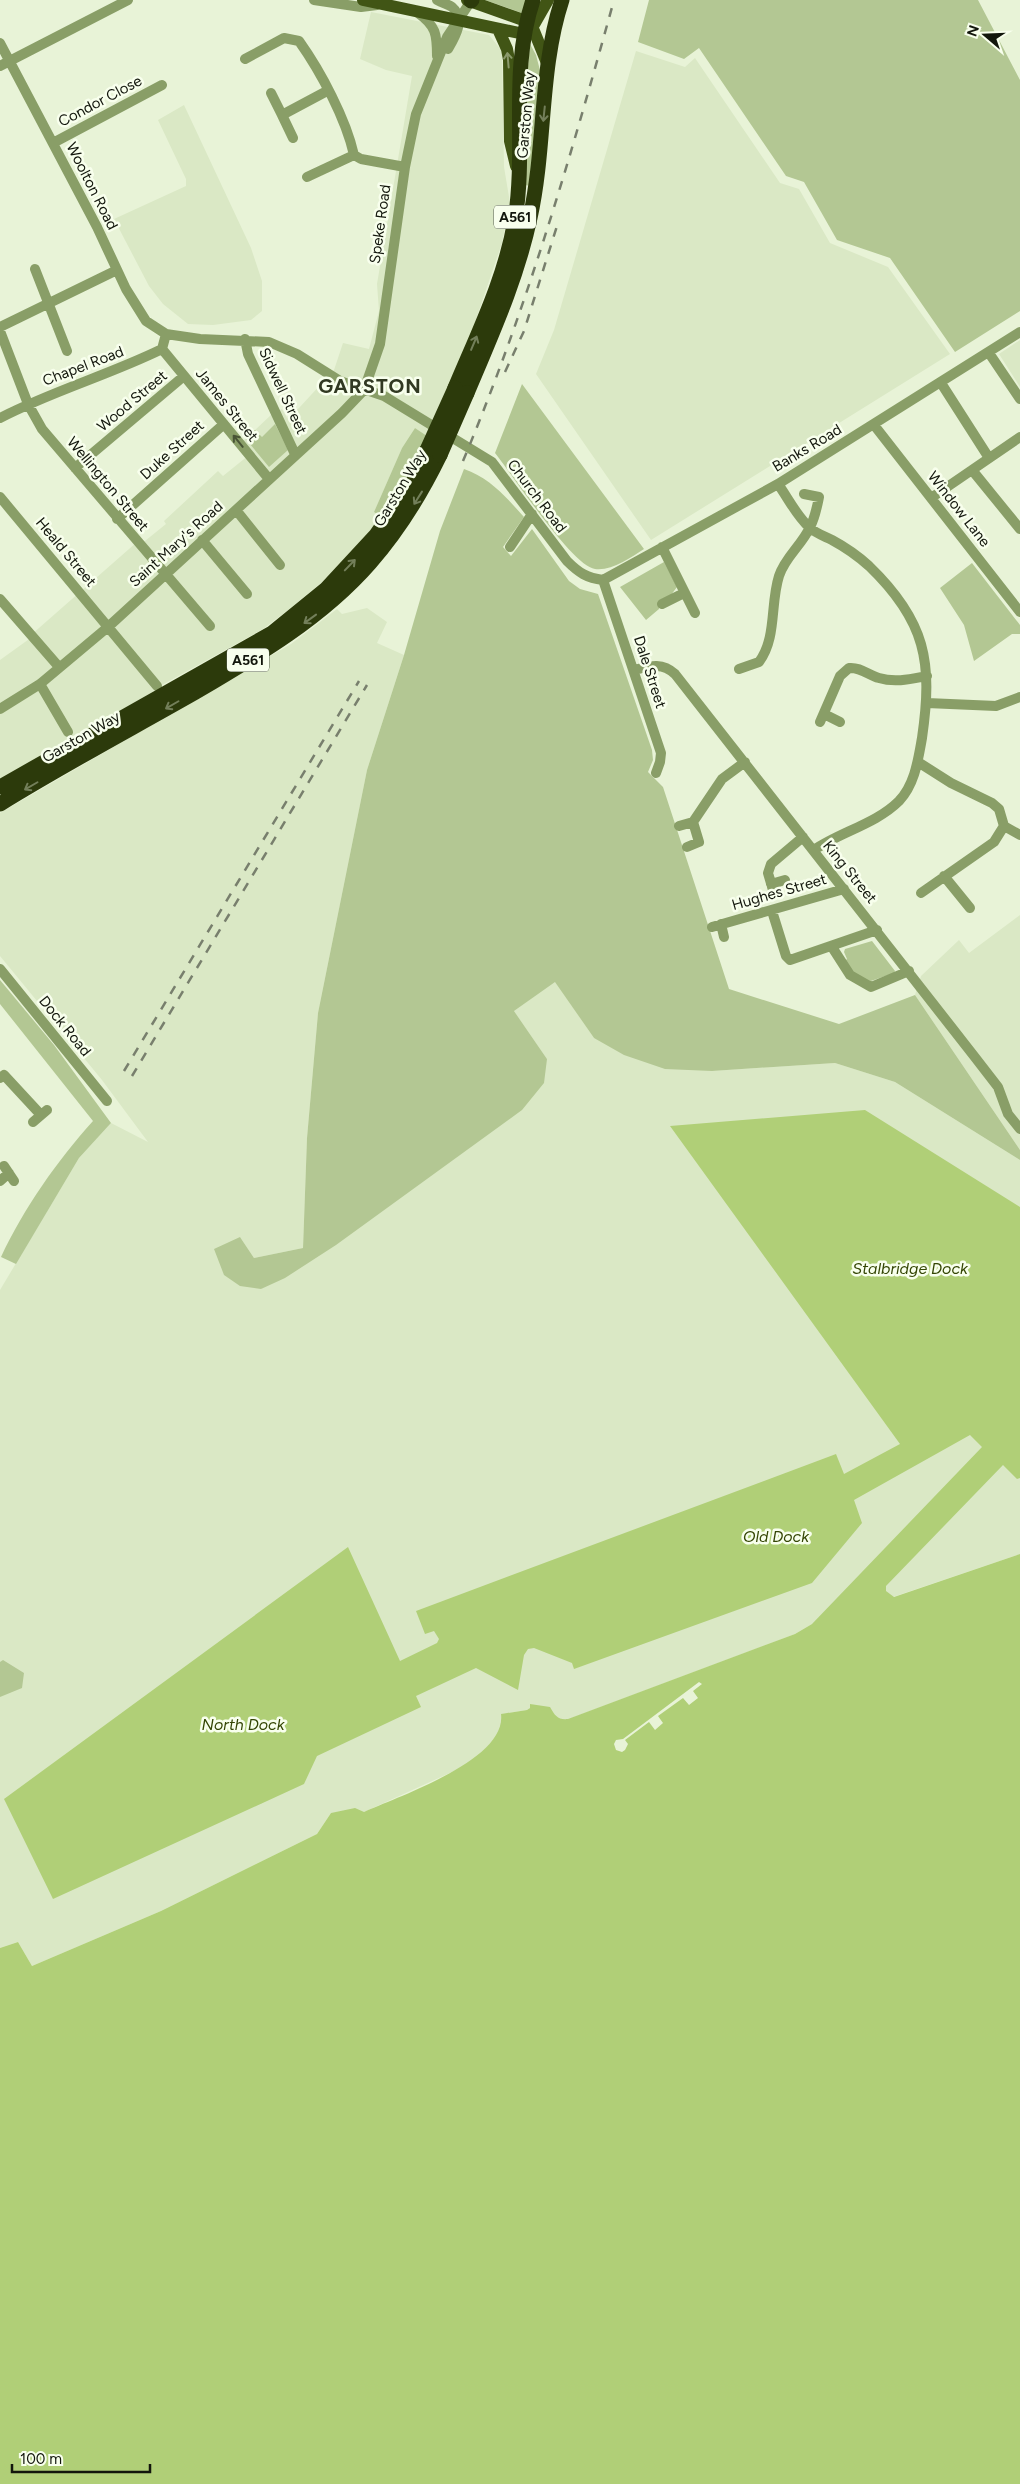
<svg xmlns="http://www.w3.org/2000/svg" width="1020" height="2484" font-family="Figtree,sans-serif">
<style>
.built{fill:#dae8c5}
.green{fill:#b3c793}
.water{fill:#b0cf77}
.pier{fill:#e8f3d7}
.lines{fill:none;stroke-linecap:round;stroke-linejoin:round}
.minor{stroke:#899e67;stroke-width:10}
.major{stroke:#415515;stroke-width:12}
.highway{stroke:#2c3a0b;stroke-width:15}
.rail{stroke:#787f6d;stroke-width:2.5;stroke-dasharray:9 9;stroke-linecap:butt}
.highway-bridge{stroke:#2c3a0b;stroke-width:15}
.oneway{stroke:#8a996b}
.oneway2{stroke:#737f5a}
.oneway3{stroke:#485335}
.labels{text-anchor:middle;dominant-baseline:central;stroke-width:5;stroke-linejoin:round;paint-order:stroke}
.shield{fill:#f8ffed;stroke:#575c50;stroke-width:1}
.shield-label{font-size:14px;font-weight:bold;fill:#12160c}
.street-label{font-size:15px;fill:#12160c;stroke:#f8ffed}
.water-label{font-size:16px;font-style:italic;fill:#344604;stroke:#f8ffed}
.district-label{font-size:20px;font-weight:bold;letter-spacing:1px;fill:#313922;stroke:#f8ffed}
</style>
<rect width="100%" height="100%" fill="#e8f3d7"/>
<!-- built -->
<path class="built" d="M371,12L489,35L502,51L504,167L510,203L502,243L468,343L427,436L415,428L402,448L374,512L381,517L369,533L322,582L288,610L263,629L162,685L143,663L137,669L154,691L0,780V660L32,637L31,635L137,542L140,545L166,524L164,521L218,471L223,476L249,455L240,444L272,414L282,409L287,418L299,408L334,370L343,343L369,349L379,311L377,284L412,76L386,70L360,59Z
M636,51L685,67L695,58L780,183L799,189L830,243L888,267L950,354L651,540L536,374L554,330Z
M184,105L251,248L262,281V311L251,320L213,325L188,324L163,304L149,286L114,219L186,186V179L158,120Z
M1020,340V387L999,354Z
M367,608L387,622L377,643L404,655L367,770L318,1013L307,1138L303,1248L254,1258L240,1237L261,1289L547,1059L514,1011L555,981L594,1038L712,1071L835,1063L895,1082L1020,1160V1554L893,1597L889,1594L812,1624L795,1634L569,1719L561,1720L530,1704V1708L527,1710L502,1714V1723L498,1735L482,1753L463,1767L364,1812L331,1813L317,1834L161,1911L32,1966L18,1942L0,1948V1290L79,1158L111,1123L148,1142L102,1080L0,956V813L291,644L337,609L342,614Z
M1020,915V1150L915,995L921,976L959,940L969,953Z"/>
<!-- green -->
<path class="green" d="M485,0H527L522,13Z
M649,0H978L1020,80V311L955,352L890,258L837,240L804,182L786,176L699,48L684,59L638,42Z
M530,44L536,55L542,78L532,186L524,185V110Z
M522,384L644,549C630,558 612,571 595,569C572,566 512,474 495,453Z
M275,424L288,450L269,467L245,438L255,430L262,437Z
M415,428L427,436L398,494L381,517L374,512L402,448Z
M464,469C490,478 506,497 524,517L503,547L511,556L532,529L569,581L580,589L598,594L652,750L653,760L648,772L663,787L729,989L839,1024L915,995L1020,1150V1160L895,1082L835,1063L712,1071L665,1069L624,1055L594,1038L555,982L514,1011L547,1059L544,1083L522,1110L336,1245L285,1278L261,1289L240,1286L224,1275L214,1249L240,1237L254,1258L303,1248L307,1138L318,1013L367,770L404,655L440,531Z
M664,562L677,587L671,595L660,600L659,609L646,620L620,587Z
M972,563L1020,625V634H1012L974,661L964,625L940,588Z
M872,941L895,971L894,973L868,982L853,973L845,961L847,959L844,952L845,949Z
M0,980L54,1045L111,1123L79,1158L16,1264L1,1257C24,1208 57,1161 93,1121L0,1004Z
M3,1660L24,1673L22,1688L0,1697V1662Z"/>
<!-- water -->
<path class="water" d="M865,1110L1020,1207V1478L1017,1479L1003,1465L886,1586V1591L894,1597L1020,1554V2484H0V1948L18,1942L32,1966L161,1911L317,1834L331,1813L355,1808L364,1812C399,1796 507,1760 501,1714L527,1710L530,1708V1704L550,1707C555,1716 558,1720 568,1719L795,1634L812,1624L982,1447L970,1435L854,1500L862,1523L812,1583L574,1669L572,1663L534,1648L528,1649L524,1655L518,1690L476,1668L416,1696L421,1707L317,1756L304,1784L53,1899L4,1799L348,1547L400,1661L437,1643L439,1639L434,1631L425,1634L416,1611L836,1454L844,1474L900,1444L670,1126Z"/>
<!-- pier -->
<path class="pier" d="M699,1682L702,1684L693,1691L698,1698L689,1705L683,1698L658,1716L663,1723L655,1730L649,1722L625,1740L628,1744L625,1750L622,1752L616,1750L614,1744L616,1740L623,1739Z"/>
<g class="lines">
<!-- minor -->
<path class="minor" d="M314,0L361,7L377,5
M437,0C442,3 448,4 452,7C466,19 455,37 448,49
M418,13C436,26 437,34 437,56
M0,43L97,227L126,289L146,321L166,334L200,339L269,342L297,354L340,381L384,396L492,462L567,561C579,573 587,578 603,580
M245,59L284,38L299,41C321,72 346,119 354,155
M0,66L128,0
M271,93L282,115
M293,138L282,115L327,91
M53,143L162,85
M354,155L361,159L405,167
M307,177L354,155
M35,269L67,351
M0,327L117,270
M0,331L28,404L42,429L210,626
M245,339L248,354L295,454
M162,349L269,479
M989,353L1020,399
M941,383L989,458
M0,418C52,391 109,375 162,349L166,334
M874,425L1020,612
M75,468L184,376
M972,470L1020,529
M778,484C788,498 796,515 809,527C815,533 824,536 832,540C845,547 858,556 869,566C926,621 933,662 922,738C918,760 915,784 899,801C876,824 840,832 814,850
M0,497L157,686
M931,498L1020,437
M236,510L280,565
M117,519L224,424
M202,540L247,594
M510,547L532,514
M662,547L695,613
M603,580L778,484L1020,332
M603,580L661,753L660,762L656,773
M0,599L59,667
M662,604L684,593
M739,669L759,662C777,638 770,604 779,576C785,557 802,545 810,527C815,518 817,507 819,497L804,494
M634,670C650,666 662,662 675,674L974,1056L998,1087L1008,1114L1020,1129
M40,684L68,732
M927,703L996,706L1020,697
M0,709L40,684L108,627L342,413L364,390L380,344L405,167L416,114L447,37L471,1
M824,714L840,722
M820,722L840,676L849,668C861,667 868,675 879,678C895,683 911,679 927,676
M918,762L951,783L992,803L999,809L1004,826L994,842L921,893
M679,826L693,822
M1004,826L1020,835
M687,847L699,842L693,822L722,779L745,762
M944,876L970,908
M771,884L785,880
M773,890L768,873L771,864L803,837
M772,911L786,956L790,960L877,930
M721,924L724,937
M712,927L844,889
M832,947L850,975L871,987L909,971
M0,969L107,1101
M0,1078L4,1075L41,1115
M33,1122L47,1110
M4,1166L14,1181
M0,1181L9,1173"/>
<!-- major -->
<path class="major" d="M363,0L524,34L532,28L548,0
M467,0L526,21L534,31L547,63
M498,29L507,49L509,60L510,141L516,166"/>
<!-- highway -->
<path class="highway" d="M471,1L472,0
M455,388C478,333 505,279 515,220C527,146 509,71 533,0
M467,393C491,336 517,279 530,218C546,146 539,70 562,0
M0,787L272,633L326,589L376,535L412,484L427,450
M0,804C63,765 129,730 194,693C257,656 322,618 370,563C399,530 421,494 440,455"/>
<!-- rail -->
<path class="rail" d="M505,372L524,331L557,226
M463,461C526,311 571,156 614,0
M124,1071L359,681
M132,1076L367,685"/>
<!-- highway-bridge -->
<path class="highway-bridge" d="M427,450L455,388
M440,455L467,393"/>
</g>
<!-- one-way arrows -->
<defs><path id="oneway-shaft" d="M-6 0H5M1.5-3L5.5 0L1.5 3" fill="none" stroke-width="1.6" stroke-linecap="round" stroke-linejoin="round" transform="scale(1.25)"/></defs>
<use class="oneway" href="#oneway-shaft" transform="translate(508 60) rotate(-95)"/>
<g class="oneway2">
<use href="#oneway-shaft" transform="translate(544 114) rotate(96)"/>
<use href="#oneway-shaft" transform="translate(474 343) rotate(-67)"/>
<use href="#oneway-shaft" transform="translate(418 498) rotate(122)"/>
<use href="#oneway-shaft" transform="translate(350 565) rotate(-46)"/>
<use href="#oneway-shaft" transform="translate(310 619) rotate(144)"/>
<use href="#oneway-shaft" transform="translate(172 705) rotate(150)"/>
<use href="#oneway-shaft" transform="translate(31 786) rotate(150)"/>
</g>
<use class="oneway3" href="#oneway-shaft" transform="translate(238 441) rotate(-129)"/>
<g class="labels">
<!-- shield labels -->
<g class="shield">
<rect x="494" y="205.5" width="42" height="23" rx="4"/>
<rect x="227" y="648.5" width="42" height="23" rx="4"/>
</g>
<g class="shield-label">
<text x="515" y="217">A561</text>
<text x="248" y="660">A561</text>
</g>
<!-- street labels -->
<g class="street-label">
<text transform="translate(100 101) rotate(-28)">Condor Close</text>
<text transform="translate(526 115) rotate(-85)">Garston Way</text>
<text transform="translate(92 186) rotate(63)">Woolton Road</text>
<text transform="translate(380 224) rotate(-82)">Speke Road</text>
<text transform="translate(83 366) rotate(-21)">Chapel Road</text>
<text transform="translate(283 391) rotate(65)">Sidwell Street</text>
<text transform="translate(132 401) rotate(-40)">Wood Street</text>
<text transform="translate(227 405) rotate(51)">James Street</text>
<text transform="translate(807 448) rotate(-31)">Banks Road</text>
<text transform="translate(172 450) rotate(-42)">Duke Street</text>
<text transform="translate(108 484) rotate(50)">Wellington Street</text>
<text transform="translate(400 488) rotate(-59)">Garston Way</text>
<text transform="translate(537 496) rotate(53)">Church Road</text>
<text transform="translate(959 509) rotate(52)">Window Lane</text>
<text transform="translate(176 544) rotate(-42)">Saint Mary's Road</text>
<text transform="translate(66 552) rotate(50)">Heald Street</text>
<text transform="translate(650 672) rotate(72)">Dale Street</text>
<text transform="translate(81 737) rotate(-30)">Garston Way</text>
<text transform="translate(850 872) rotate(51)">King Street</text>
<text transform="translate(779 892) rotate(-16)">Hughes Street</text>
<text transform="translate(65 1026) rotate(51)">Dock Road</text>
</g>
<!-- water labels -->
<g class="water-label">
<text x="910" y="1268">Stalbridge Dock</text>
<text x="776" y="1536">Old Dock</text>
<text x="243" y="1724">North Dock</text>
</g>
<!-- district labels -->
<g class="district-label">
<text x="370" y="386">GARSTON</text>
</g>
</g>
<!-- north arrow -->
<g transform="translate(985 35) rotate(289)" stroke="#f8ffed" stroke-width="4" paint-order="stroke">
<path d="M0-4L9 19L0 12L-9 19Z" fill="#12160c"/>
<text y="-8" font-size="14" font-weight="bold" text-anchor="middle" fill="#12160c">N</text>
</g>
<!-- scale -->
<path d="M12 2464v8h138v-8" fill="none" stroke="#12160c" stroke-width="2.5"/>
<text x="20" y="2464" font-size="15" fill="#12160c" stroke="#f8ffed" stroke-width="4" paint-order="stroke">100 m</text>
</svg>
